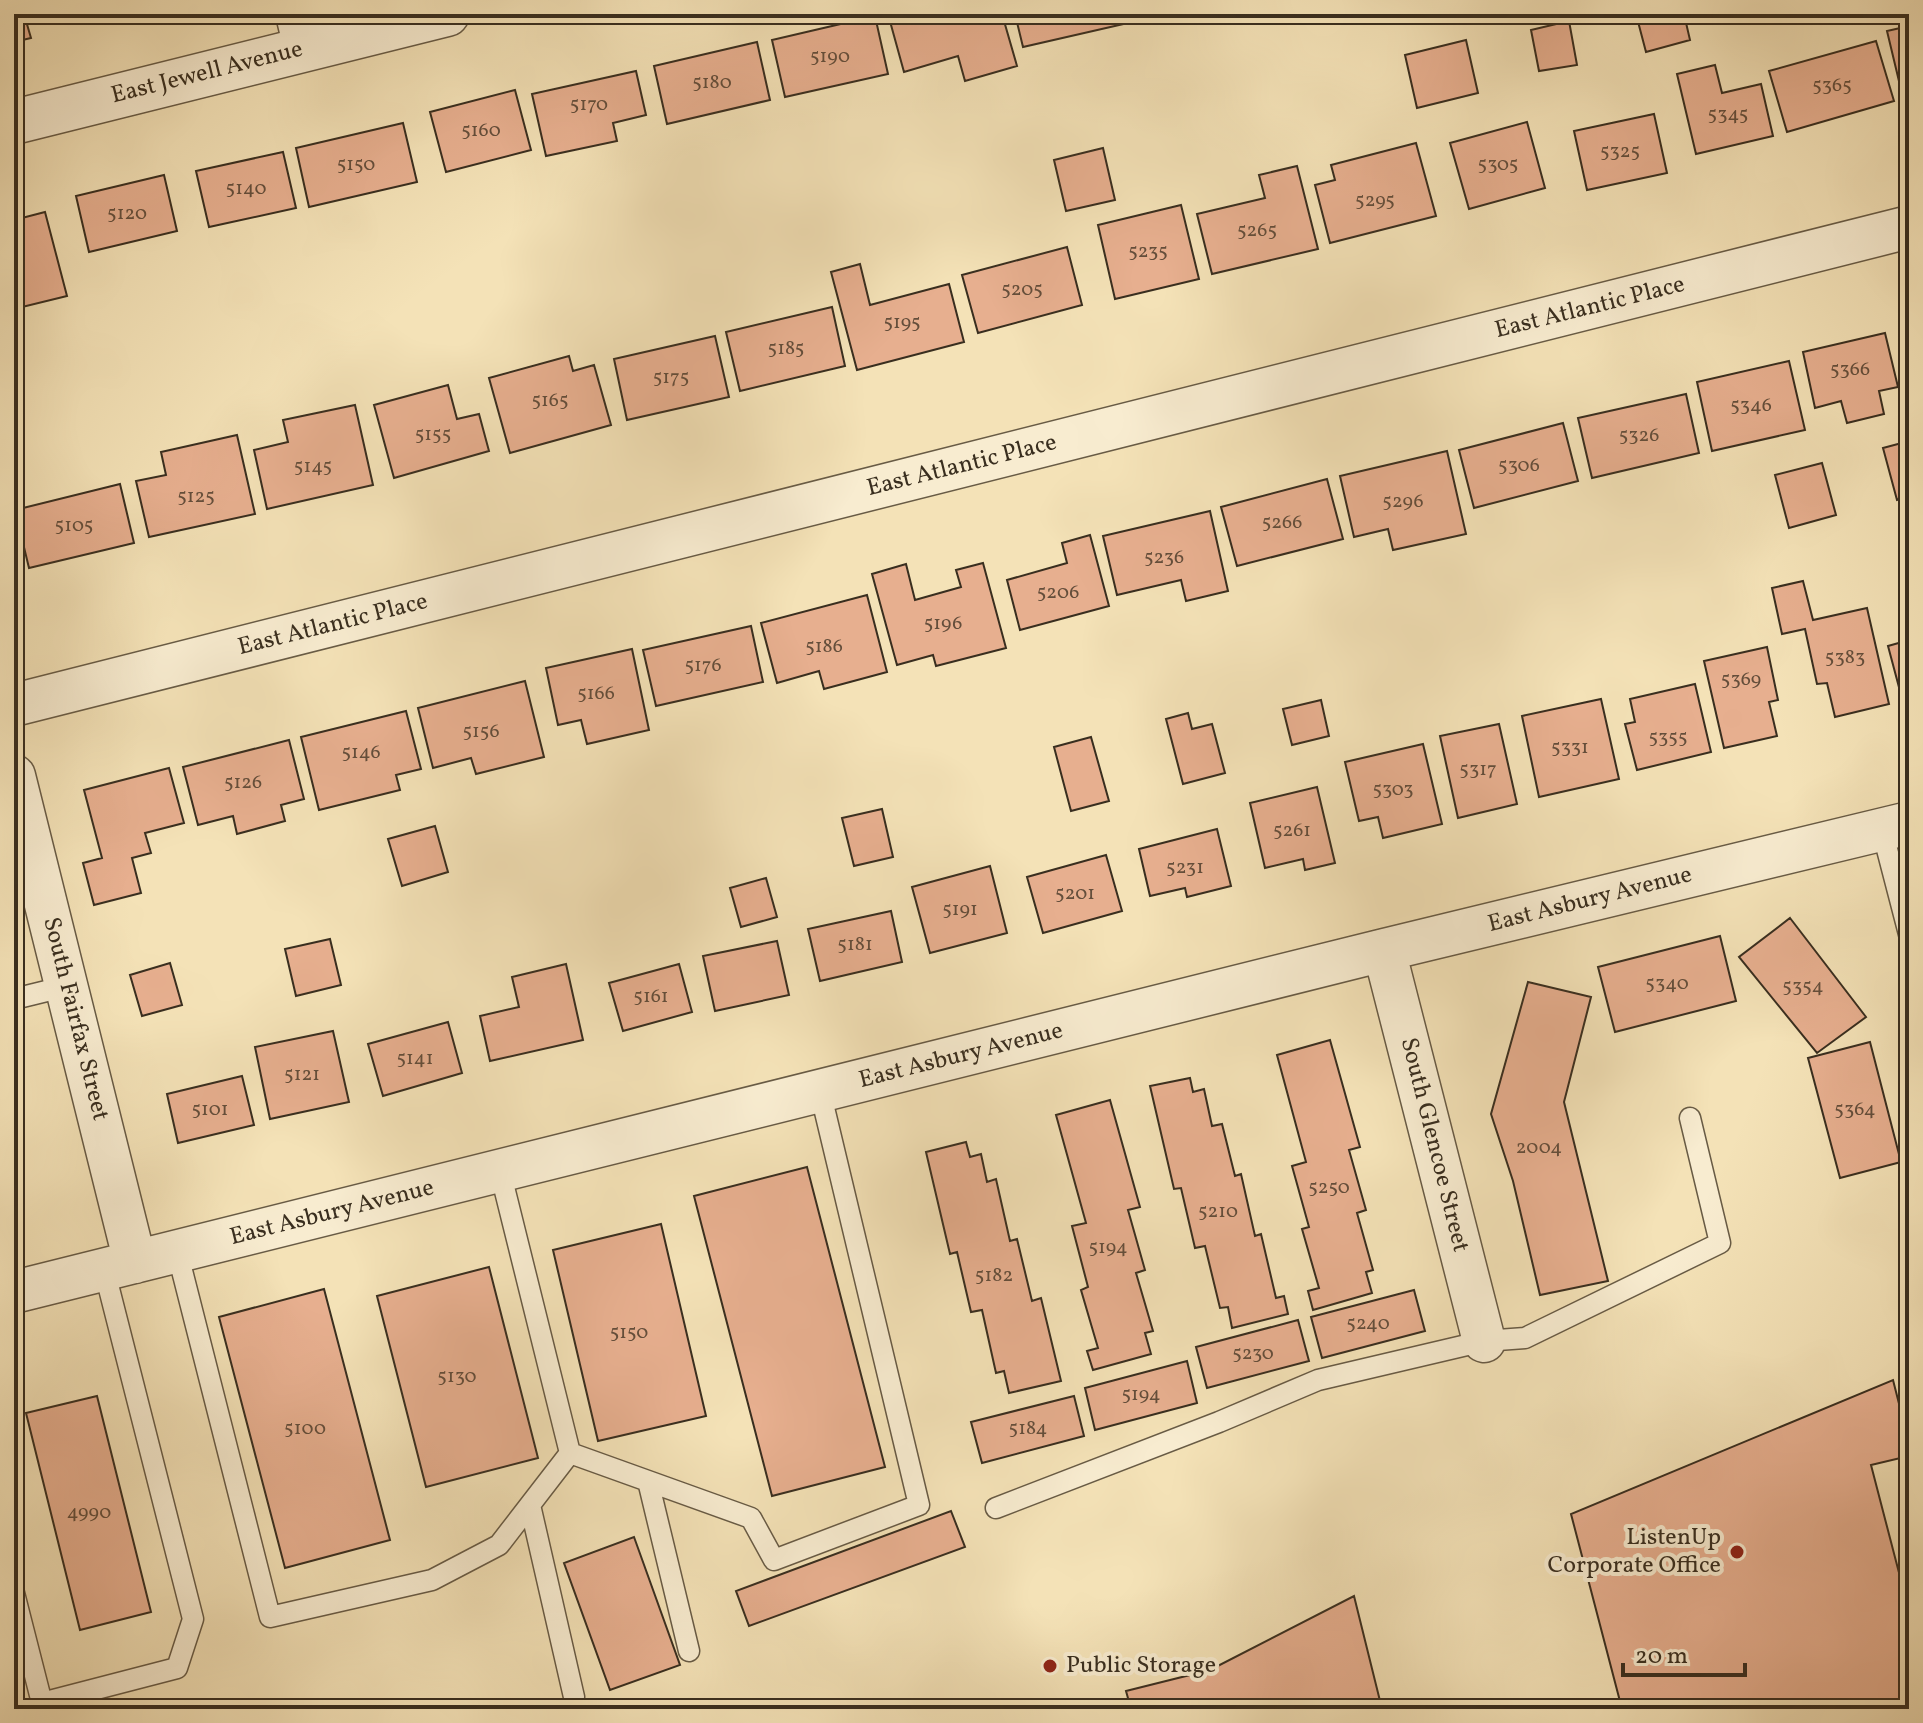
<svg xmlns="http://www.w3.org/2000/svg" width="1923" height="1723" font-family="Vollkorn,serif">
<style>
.building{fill:#e7af8f;stroke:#392e1f;stroke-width:2}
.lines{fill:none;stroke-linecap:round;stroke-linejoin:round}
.service-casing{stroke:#685b45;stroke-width:23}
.minor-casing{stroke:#685b45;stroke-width:45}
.tertiary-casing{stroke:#685b45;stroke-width:47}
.service{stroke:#f8ecd0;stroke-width:20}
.minor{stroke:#f8ecd0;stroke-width:42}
.tertiary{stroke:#f8ecd0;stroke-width:44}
.poi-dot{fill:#8f2418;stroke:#f8ecd0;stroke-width:3}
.labels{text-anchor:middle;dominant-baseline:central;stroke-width:8;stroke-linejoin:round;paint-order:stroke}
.number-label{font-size:20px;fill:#644e3b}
.street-label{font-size:24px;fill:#392e1f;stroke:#f8ecd0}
.poi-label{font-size:24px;fill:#392e1f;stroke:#f8ecd0;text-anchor:end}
</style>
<rect width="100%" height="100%" fill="#f4e2b7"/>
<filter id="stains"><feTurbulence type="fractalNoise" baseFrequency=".0025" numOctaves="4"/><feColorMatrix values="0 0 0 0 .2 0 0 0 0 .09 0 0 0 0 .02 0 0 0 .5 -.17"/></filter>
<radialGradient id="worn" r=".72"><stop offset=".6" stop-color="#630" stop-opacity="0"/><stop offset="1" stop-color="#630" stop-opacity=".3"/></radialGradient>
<!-- building -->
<path class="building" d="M14,14H24L31,38L14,42Z
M888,14H1002L1017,66L965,81L958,56L904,72Z
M1015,14H1126L1128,23L1023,47Z
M1636,14H1684L1690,40L1646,52Z
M875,16L888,74L785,97L772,40Z
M1569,21L1577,65L1539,71L1531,30Z
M1909,26V101L1904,102L1887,31Z
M1466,40L1478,93L1417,108L1405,55Z
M1876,41L1894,101L1787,132L1769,71Z
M757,42L770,100L667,124L654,66Z
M1715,65L1722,93L1761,84L1773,136L1696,154L1677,74Z
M636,71L646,115L613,123L617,141L546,156L532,94Z
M515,90L531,150L446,172L430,112Z
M1654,114L1667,173L1587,190L1574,131Z
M1527,122L1545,188L1469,209L1450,143Z
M403,123L417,182L309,207L296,148Z
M1416,143L1436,216L1330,243L1315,185L1335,180L1331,165Z
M1103,148L1115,200L1066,211L1054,160Z
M283,152L296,208L209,227L196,171Z
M1297,166L1318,249L1212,274L1197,214L1265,198L1259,175Z
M164,175L177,231L89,252L76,196Z
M1181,205L1199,279L1115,299L1098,225Z
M45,212L67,296L14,309V220Z
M1067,247L1082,305L978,333L962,275Z
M860,264L870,305L949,284L964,342L857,370L831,272Z
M832,307L845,366L740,391L726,332Z
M1885,333L1898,387L1879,391L1884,414L1847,423L1841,401L1815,408L1803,352Z
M715,336L729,397L627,420L614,359Z
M569,356L573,371L594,365L611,425L510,453L489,378Z
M1789,361L1805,430L1712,451L1697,382Z
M448,385L457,419L479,414L489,451L394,478L374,405Z
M1686,394L1699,453L1592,478L1578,418Z
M355,405L373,485L267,509L254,450L288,442L283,420Z
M1563,423L1578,481L1474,508L1459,450Z
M237,435L255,514L149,537L136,481L166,475L161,452Z
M1909,441V496L1897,500L1883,448Z
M1447,451L1466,534L1393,550L1388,529L1354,537L1340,476Z
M1822,463L1836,515L1789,528L1775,475Z
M1327,479L1343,539L1237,566L1221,507Z
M120,484L134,543L29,568L15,510Z
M1210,511L1228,591L1186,601L1181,580L1117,595L1103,536Z
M1090,535L1109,606L1020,630L1007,580L1067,563L1062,543Z
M983,563L1006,648L936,666L933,655L897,665L872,574L906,564L915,600L961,587L956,570Z
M1803,581L1813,620L1867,608L1889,704L1835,717L1827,683L1817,684L1805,629L1782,634L1772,588Z
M867,595L887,672L824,689L819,671L777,683L761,623Z
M751,626L763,682L656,706L643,650Z
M1909,640V705L1904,706L1888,646Z
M1767,647L1778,700L1769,702L1777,736L1724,748L1704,661Z
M632,649L649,730L587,744L581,720L558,725L546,668Z
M525,681L544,757L476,774L471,758L433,768L418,708Z
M1695,684L1711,752L1637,770L1625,724L1635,722L1630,699Z
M1601,699L1619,779L1539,797L1522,716Z
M1321,700L1329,736L1292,745L1283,709Z
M406,711L421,769L396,775L400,790L319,810L301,737Z
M1188,713L1192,729L1212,724L1225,773L1183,784L1166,719Z
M1499,724L1517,804L1458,818L1440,736Z
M1091,737L1109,801L1071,811L1054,747Z
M289,740L304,799L281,805L285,821L237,834L233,816L198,825L183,767Z
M1423,744L1442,824L1383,838L1378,817L1359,821L1345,762Z
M169,768L184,823L145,833L151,853L132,858L141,893L94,905L83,863L102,858L84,790Z
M1317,787L1335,863L1305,870L1303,859L1265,868L1250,803Z
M882,809L893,857L854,866L842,818Z
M435,826L448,872L402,886L388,839Z
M1217,829L1231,886L1187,897L1185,888L1150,896L1139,849Z
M1106,855L1122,911L1043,933L1027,877Z
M990,866L1007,933L930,953L912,887Z
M766,878L777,917L741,927L730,888Z
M891,911L902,962L820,981L808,929Z
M1790,918L1866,1017L1817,1053L1739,957Z
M1720,936L1736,1001L1615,1032L1598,967Z
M330,939L341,985L296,996L285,949Z
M777,941L789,995L715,1011L703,956Z
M170,963L182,1005L142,1016L130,975Z
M566,964L583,1040L490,1061L480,1016L519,1007L512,977Z
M679,964L692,1012L623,1031L609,983Z
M1528,982L1591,997L1564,1102L1608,1281L1540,1295L1513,1181L1491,1114Z
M448,1022L462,1073L383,1096L368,1044Z
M333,1031L349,1102L270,1119L255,1047Z
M1330,1040L1360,1147L1349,1150L1366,1210L1357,1213L1373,1270L1366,1272L1372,1293L1313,1310L1308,1291L1319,1288L1302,1229L1309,1227L1292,1166L1306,1162L1277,1055Z
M1870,1042L1901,1162L1840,1178L1808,1058Z
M242,1076L254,1125L178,1143L167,1094Z
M1190,1078L1193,1092L1204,1089L1212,1126L1222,1124L1235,1176L1241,1174L1255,1236L1261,1234L1276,1298L1284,1296L1288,1314L1232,1328L1228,1307L1220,1308L1205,1246L1195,1248L1181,1188L1174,1189L1150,1086Z
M1110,1100L1140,1207L1128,1210L1145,1270L1136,1273L1153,1331L1145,1333L1151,1354L1093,1370L1087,1351L1098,1348L1081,1290L1088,1287L1072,1226L1086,1223L1056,1115Z
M966,1142L970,1157L981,1154L987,1182L996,1179L1010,1241L1017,1239L1032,1301L1041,1298L1061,1381L1009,1393L1004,1371L996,1373L982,1310L971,1312L957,1252L950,1254L926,1152Z
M807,1167L885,1467L772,1496L694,1196Z
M661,1224L706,1416L598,1441L553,1250Z
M489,1267L538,1458L426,1487L377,1296Z
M324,1289L390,1540L285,1568L219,1317Z
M1414,1290L1425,1331L1322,1358L1311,1317Z
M1298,1320L1309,1361L1207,1388L1196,1347Z
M1187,1361L1197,1403L1095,1430L1085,1388Z
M1893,1380L1909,1443V1456L1871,1465L1904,1592L1909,1590V1709H1622L1571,1514Z
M97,1396L151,1612L80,1630L26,1413Z
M1074,1396L1084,1436L982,1463L971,1422Z
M951,1511L965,1547L749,1626L736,1591Z
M634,1537L680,1665L610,1690L564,1563Z
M1354,1596L1382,1709H1131L1126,1691L1210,1670Z
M14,1671L24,1709H14Z"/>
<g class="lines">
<!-- service casing -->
<g class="service-casing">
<path id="service" d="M1882,830L1909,934
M14,999L67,986
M500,1171L570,1453
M177,1251L270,1617L432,1580L499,1545L570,1453L751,1518L774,1560L919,1505L820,1091
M648,1481L689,1651
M530,1505L574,1697
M996,1508L1219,1422L1318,1380L1484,1341L1525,1338L1720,1243L1690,1118
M14,1593L42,1703L177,1668L193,1619L104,1269"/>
</g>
<!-- minor casing -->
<g class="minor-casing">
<path id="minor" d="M297,14L305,48
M14,705L1909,227
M14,776L135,1262
M1384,950L1484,1341
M14,1292L1384,950L1909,823"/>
</g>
<!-- tertiary casing -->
<g class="tertiary-casing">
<path id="tertiary" d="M14,122L447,14"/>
</g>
<!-- service -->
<use href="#service" class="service"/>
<!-- minor -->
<use href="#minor" class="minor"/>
<!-- tertiary -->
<use href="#tertiary" class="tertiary"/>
</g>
<!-- markers -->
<g class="poi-dot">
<circle cx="1737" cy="1552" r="8"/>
<circle cx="1050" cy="1666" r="8"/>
</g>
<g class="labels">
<!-- number labels -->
<g class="number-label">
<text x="830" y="57">5190</text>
<text x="712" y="83">5180</text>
<text x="1832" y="86">5365</text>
<text x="589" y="105">5170</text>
<text x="1728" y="115">5345</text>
<text x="481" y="131">5160</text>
<text x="1620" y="152">5325</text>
<text x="356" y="165">5150</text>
<text x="1498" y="165">5305</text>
<text x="246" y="189">5140</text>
<text x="1375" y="201">5295</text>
<text x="127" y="214">5120</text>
<text x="1257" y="231">5265</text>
<text x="1148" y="252">5235</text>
<text x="1022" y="290">5205</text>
<text x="902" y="323">5195</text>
<text x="786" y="349">5185</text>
<text x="1850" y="370">5366</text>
<text x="671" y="378">5175</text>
<text x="550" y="401">5165</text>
<text x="1751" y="406">5346</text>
<text x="433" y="435">5155</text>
<text x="1639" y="436">5326</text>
<text x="1519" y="466">5306</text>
<text x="313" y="467">5145</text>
<text x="196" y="497">5125</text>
<text x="1403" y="502">5296</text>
<text x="1282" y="523">5266</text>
<text x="74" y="526">5105</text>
<text x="1164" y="558">5236</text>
<text x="1058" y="593">5206</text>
<text x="943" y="624">5196</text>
<text x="824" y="647">5186</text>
<text x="1845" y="658">5383</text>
<text x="703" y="666">5176</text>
<text x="1741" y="680">5369</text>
<text x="596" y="694">5166</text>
<text x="481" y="732">5156</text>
<text x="1668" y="738">5355</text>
<text x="1570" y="748">5331</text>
<text x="361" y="753">5146</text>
<text x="1478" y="770">5317</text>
<text x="243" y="783">5126</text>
<text x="1393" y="790">5303</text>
<text x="1292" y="831">5261</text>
<text x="1185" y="868">5231</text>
<text x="1075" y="894">5201</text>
<text x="960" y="910">5191</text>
<text x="855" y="945">5181</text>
<text x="1667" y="984">5340</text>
<text x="1803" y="987">5354</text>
<text x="651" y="997">5161</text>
<text x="415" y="1059">5141</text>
<text x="302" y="1075">5121</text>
<text x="210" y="1110">5101</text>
<text x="1855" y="1110">5364</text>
<text x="1539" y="1148">2004</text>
<text x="1329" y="1188">5250</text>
<text x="1218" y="1212">5210</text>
<text x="1108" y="1248">5194</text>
<text x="994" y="1276">5182</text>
<text x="1368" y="1324">5240</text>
<text x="629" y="1333">5150</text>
<text x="1253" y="1354">5230</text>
<text x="457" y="1377">5130</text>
<text x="1141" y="1395">5194</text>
<text x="305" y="1429">5100</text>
<text x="1028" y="1429">5184</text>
<text x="89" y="1513">4990</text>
</g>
<!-- street labels -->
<g class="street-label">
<text transform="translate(207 73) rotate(-14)">East Jewell Avenue</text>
<text transform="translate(1590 308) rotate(-14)">East Atlantic Place</text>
<text transform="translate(962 466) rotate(-14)">East Atlantic Place</text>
<text transform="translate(333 625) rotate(-14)">East Atlantic Place</text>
<text transform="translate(1590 900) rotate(-14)">East Asbury Avenue</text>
<text transform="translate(75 1019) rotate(76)">South Fairfax Street</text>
<text transform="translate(961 1056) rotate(-14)">East Asbury Avenue</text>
<text transform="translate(1434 1145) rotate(76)">South Glencoe Street</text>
<text transform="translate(332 1213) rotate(-14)">East Asbury Avenue</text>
</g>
<!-- poi labels -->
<g class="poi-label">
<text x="1721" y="1538">ListenUp<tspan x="1721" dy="28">Corporate Office</tspan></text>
<text x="1066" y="1666" text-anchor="start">Public Storage</text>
</g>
</g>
<!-- margin -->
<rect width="1923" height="1723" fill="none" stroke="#f4e2b7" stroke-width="48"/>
<rect x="16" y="16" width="1891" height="1691" fill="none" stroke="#392e1f" stroke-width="4"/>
<rect x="24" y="24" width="1875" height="1675" fill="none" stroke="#392e1f" stroke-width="2"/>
<!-- scale -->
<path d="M1623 1663v12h122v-12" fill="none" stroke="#392e1f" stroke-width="4"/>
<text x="1635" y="1663" font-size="24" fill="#392e1f" stroke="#f8ecd0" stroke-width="6" paint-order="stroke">20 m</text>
<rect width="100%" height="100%" filter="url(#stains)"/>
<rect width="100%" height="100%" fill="url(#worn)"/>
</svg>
